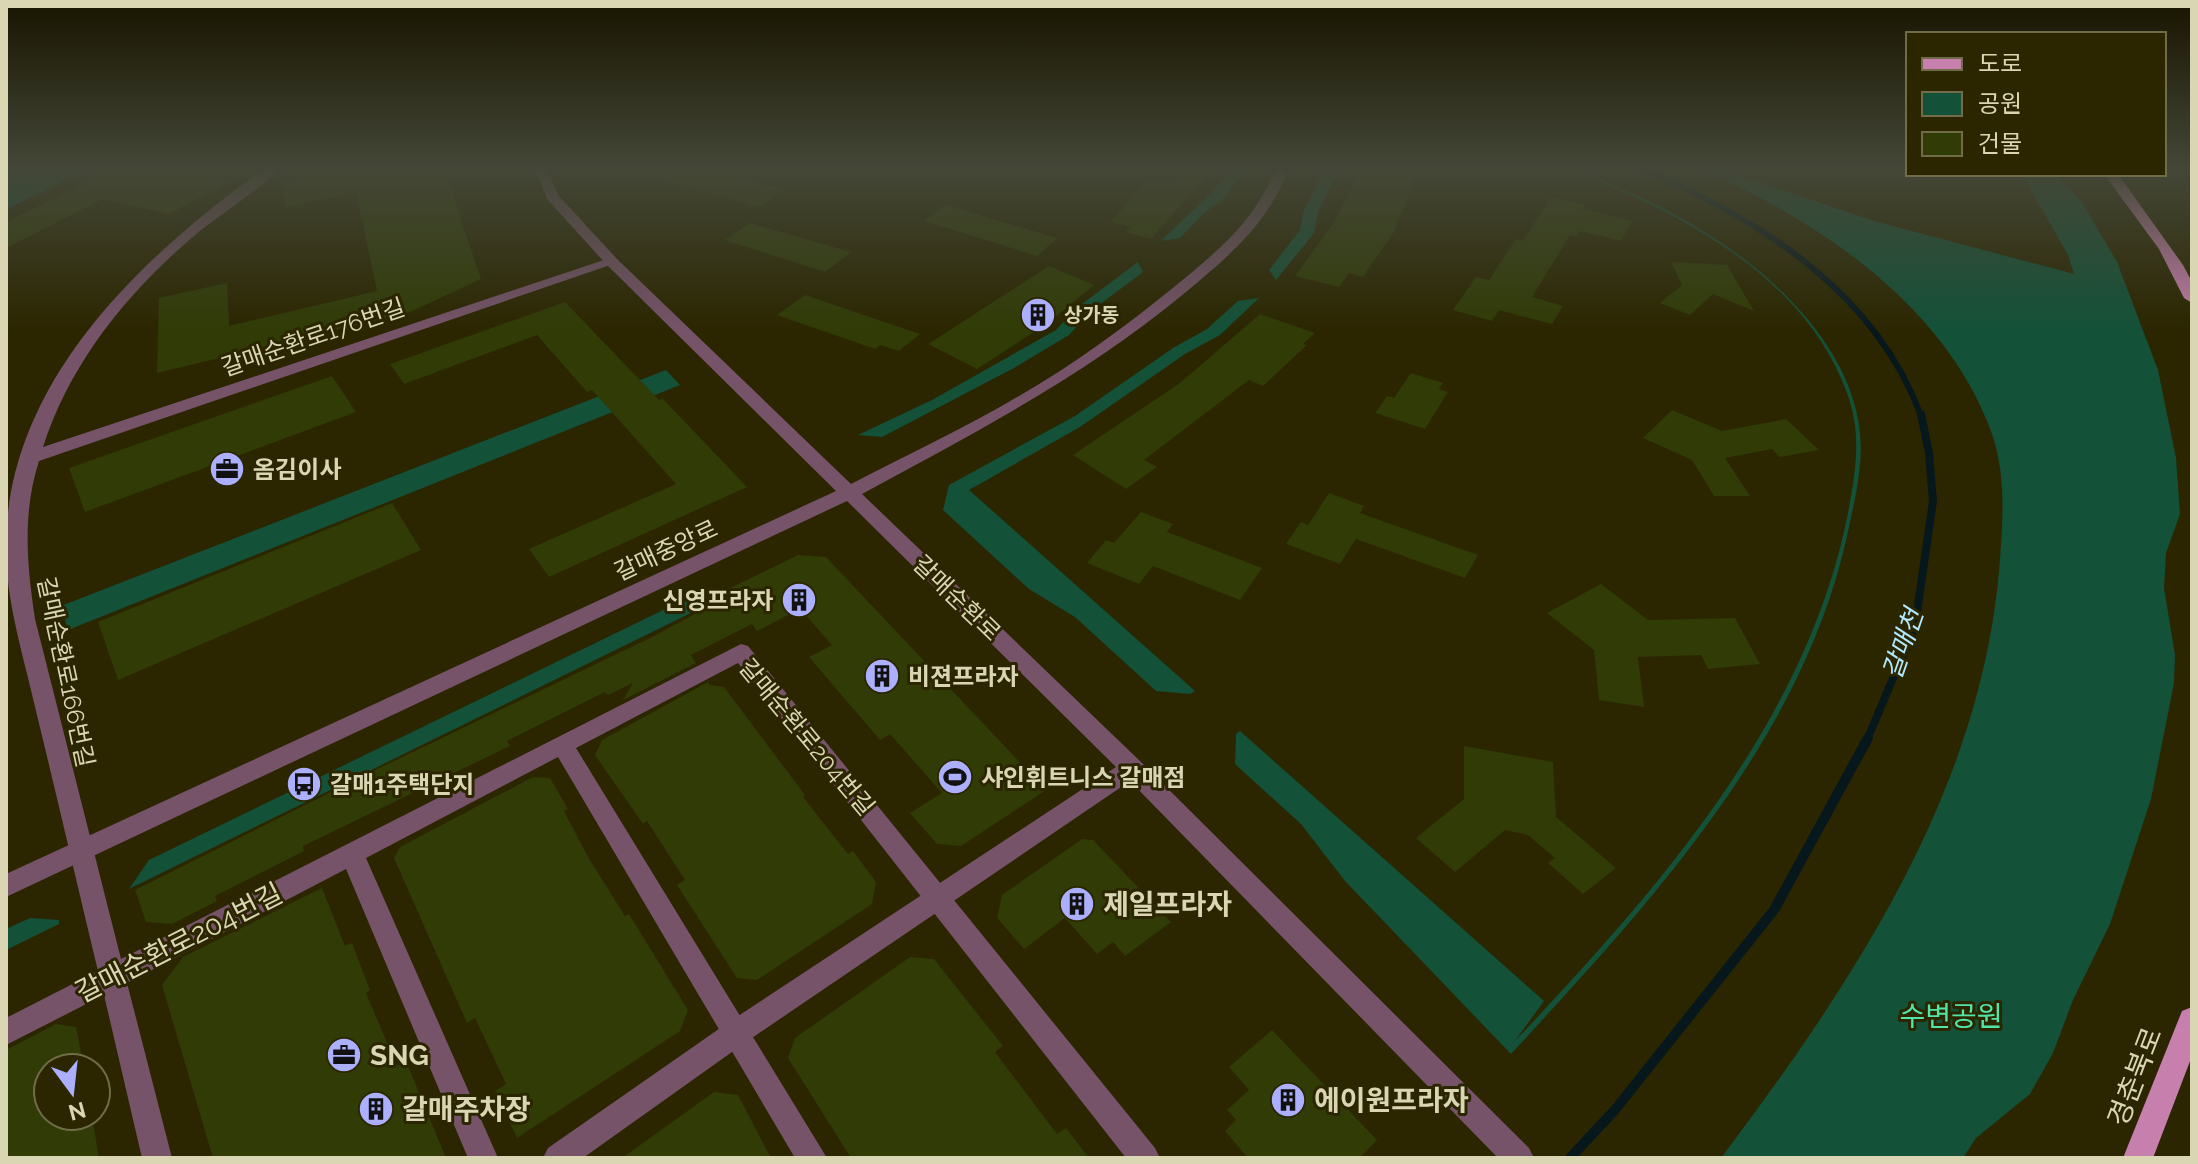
<svg xmlns="http://www.w3.org/2000/svg" width="2198" height="1164" font-family="Raleway,'Noto Sans KR',sans-serif">
<style>
.green{fill:#135138}
.lines{fill:none;stroke-linecap:round;stroke-linejoin:round}
.stream-far2{stroke:#07181d;stroke-width:6}
.stream-far1{stroke:#07181d;stroke-width:8}
.stream{stroke:#07181d;stroke-width:10}
.building{fill:#303b05}
.minor{fill:#765369;fill-rule:evenodd}
.tertiary{fill:#765369;fill-rule:evenodd}
.primary{fill:#c77fad;fill-rule:evenodd}
.labels{text-anchor:middle;dominant-baseline:central;stroke-width:6;stroke-linejoin:round;paint-order:stroke}
.far-poi-label{font-size:20px;font-weight:bold;fill:#dad6b4;stroke:#2b2600;text-anchor:start}
.street-label{font-size:24px;fill:#dad6b4;stroke:#2b2600}
.poi-label{font-size:24px;font-weight:bold;fill:#dad6b4;stroke:#2b2600;text-anchor:start}
.water-label{font-size:26px;font-style:italic;fill:#b2e9fd;stroke:#2b2600}
.near-poi-label{font-size:28px;font-weight:bold;fill:#dad6b4;stroke:#2b2600;text-anchor:start}
.near-street-label{font-size:28px;fill:#dad6b4;stroke:#2b2600}
.near-park-label{font-size:28px;fill:#51e5a7;stroke:#2b2600}
</style>
<rect width="100%" height="100%" fill="#2b2600"/>
<!-- green -->
<path class="green" d="M21,169H89L6,209V173Z
M1231,169H1245L1225,197L1203,214L1180,238L1161,241C1185,216 1211,197 1231,169Z
M1325,169H1339L1318,212L1314,233L1276,280L1269,270L1300,230L1304,210Z
M1569,169C1582,171 1596,178 1608,183C1664,206 1718,236 1764,275C1807,313 1847,361 1858,419C1865,456 1857,490 1849,527C1806,736 1652,901 1511,1054L1345,881L1301,824L1235,764L1236,734L1240,731L1544,1001L1515,1041C1656,891 1804,726 1847,518C1855,475 1863,436 1847,393C1804,275 1679,212 1569,169Z
M1700,169H1719L1874,221L2074,274L2068,255L2022,174H2055L2081,201L2117,262L2158,370L2176,458L2180,514L2166,553L2164,588L2175,655L2174,683L2151,799L2110,924L2073,1000L2053,1053L2030,1094L1976,1138L1963,1158H1721C1854,981 1984,787 2000,559C2003,517 2006,475 1992,434C1947,307 1819,220 1700,169Z
M1138,262L1143,272L1091,311L1069,335L1014,368L882,437L858,435L932,400L1056,330L1078,307Z
M1259,298L1220,335L1185,354L1080,427L969,490L1195,691L1190,694L1156,691L1075,617L1029,589L943,510L949,485L1075,416L1173,348L1207,329L1238,301Z
M666,370L680,385L68,630L61,606Z
M694,595L703,607L129,889L149,860Z
M30,918L59,920V924L6,950V929Z"/>
<g class="lines">
<!-- stream-far2 -->
<path class="stream-far2" d="M1642,169C1758,218 1876,292 1921,416"/>
<!-- stream-far1 -->
<path class="stream-far1" d="M1867,740L1915,626L1933,501L1929,453L1921,414"/>
<!-- stream -->
<path class="stream" d="M1570,1158L1614,1111L1774,910L1868,738"/>
</g>
<!-- building -->
<path class="building" d="M115,169H166L229,182L169,214L103,199L6,248V222Z
M353,169H444L481,279L410,312L157,373L159,298L227,283L229,326L377,291L356,192L286,207L283,183Z
M646,169H707L784,190L758,207L645,175Z
M1361,169H1419L1394,232L1363,277L1349,273L1339,287L1295,276L1335,221Z
M1185,170L1207,175L1151,239L1125,232L1130,227L1110,222L1148,180L1172,185Z
M1551,197L1585,205L1582,209L1632,221L1621,241L1580,231L1577,236L1570,235L1532,297L1563,306L1552,324L1499,310L1492,321L1453,310L1476,277L1489,280L1516,239L1523,241Z
M946,205L1057,238L1037,256L924,221Z
M750,223L826,245L851,252L825,272L725,240Z
M1671,262L1727,265L1754,311L1713,294L1690,315L1660,303L1682,285Z
M1049,266L1094,285L1048,323L977,369L928,344Z
M805,295L920,334L899,351L880,345L875,349L777,315Z
M565,302L659,400L663,399L747,487L549,577L529,549L676,484L592,390L587,392L537,335L404,384L390,364Z
M1260,314L1315,333L1303,344L1307,345L1263,386L1249,380L1144,460L1157,467L1126,489L1073,455L1180,383Z
M1411,373L1443,383L1439,389L1448,392L1425,429L1375,413L1387,396L1394,398Z
M332,376L356,412L85,512L69,468Z
M1672,410L1722,431L1786,419L1819,450L1780,457L1772,449L1725,458L1750,496H1714L1692,460L1643,438Z
M1329,493L1364,506L1360,513L1478,555L1465,578L1356,539L1340,564L1286,544L1301,522L1308,525Z
M392,503L421,550L118,680L98,622Z
M1141,512L1173,524L1167,532L1262,568L1240,600L1153,566L1139,584L1087,563L1106,540L1114,543Z
M798,555L826,557L1046,790L961,846L937,844L910,813L942,793L890,734L880,740L809,657L832,645L800,609L757,631L752,624L691,655L696,663L623,700L633,683L608,695L605,692L507,741L510,746L303,846L304,851L215,896L217,901L172,924L146,922L135,890L371,772L648,639L729,596L724,591Z
M1601,584L1648,620L1735,618L1760,664L1708,669L1701,655L1638,657L1644,707L1599,700L1594,650L1547,613Z
M708,682L710,685L724,687L805,795L803,797L848,854L853,851L876,882L872,904L757,980L737,978L677,885L685,880L647,821L643,824L595,755L602,740Z
M1464,746L1553,762L1556,817L1616,868L1583,894L1548,863L1555,858L1528,835L1505,830L1455,872L1416,838L1464,799Z
M533,777L550,778L568,809L564,811L588,857L625,916L629,914L688,1010L680,1031L517,1138L495,1091L506,1084L475,1018L467,1023L394,858L400,847Z
M1082,839L1093,840L1171,922L1125,956L1113,942L1097,954L1065,918L1024,949L997,918L1002,895Z
M322,888L345,946L352,943L370,990L366,993L397,1066L406,1061L446,1158H213L162,985L183,957Z
M910,957L934,959L1003,1046L995,1052L1057,1134L1066,1128L1089,1158H851L788,1058L795,1038Z
M56,1024L76,1027L84,1068H48V1116H92L99,1158H6V1050Z
M1272,1030L1377,1140L1359,1158H1248L1225,1131L1236,1120L1227,1110L1249,1090L1229,1067Z
M714,1092L738,1095L771,1158H622Z"/>
<g class="lines">
<!-- minor -->
<path class="minor" d="M264,169H279C257,192 226,210 201,230C131,288 71,360 43,447L607,259H617L619,262L39,461C22,514 27,565 35,619L121,959L741,644L748,646L1155,1148L1160,1158H1126L738,663L576,748L827,1158H795L558,757L366,858L498,1158H468L346,869L127,983L172,1158H142L104,995L6,1045V1018L98,971C77,884 57,797 36,711C24,657 5,600 6,544C8,381 141,257 264,169Z"/>
<!-- tertiary -->
<path class="tertiary" d="M535,169H547L558,195L617,259L851,484C907,455 965,428 1019,396C1073,365 1126,326 1174,287C1219,250 1252,224 1276,169H1288C1269,223 1229,256 1186,292C1085,376 976,432 862,494L1140,761L1529,1148L1534,1158H1498L1130,781L746,1042L583,1158H543L548,1148L726,1024L1116,767L847,501L6,897V874L836,491L607,265L547,199Z"/>
<!-- primary -->
<path class="primary" d="M2104,174H2118L2183,265L2192,282V303L2184,298L2159,249Z
M2192,1007V1056L2153,1158H2123L2182,1011Z"/>
</g>
<!-- sky -->
<linearGradient id="sky" x2="0" y2="1"><stop stop-color="#181500"/><stop offset="0.51" stop-color="#444737"/><stop offset="1" stop-color="#444737" stop-opacity="0"/></linearGradient>
<rect width="2198" height="332" fill="url(#sky)"/>
<!-- icons -->
<defs>
<g id="building-disc" transform="scale(1.8)"><circle r="9.5" fill="#acaffb" stroke="#2b2600"/><path d="M-4-6H4V6H1V3H-1V6H-4ZM-2.5-4.3h1.7v1.8h-1.7ZM.8-4.3h1.7v1.8H.8ZM-2.5-1h1.7V.8h-1.7ZM.8-1h1.7V.8H.8Z" fill="#111"/></g>
<g id="office-disc" transform="scale(1.8)"><circle r="9.5" fill="#acaffb" stroke="#2b2600"/><path d="M-6-3h4V-5.5h4V-3h4V5H-6ZM-1-4.5V-3h2v-1.5ZM-6 0V1H6V0Z" fill="#111"/></g>
<g id="stadium-disc" transform="scale(1.8)"><circle r="9.5" fill="#acaffb" stroke="#2b2600"/><path d="M0-5a6.5 5 0 1 0 0 10a6.5 5 0 1 0 0-10ZM-3.5-1.8h7v3.6h-7Z" fill="#111"/></g>
<g id="bus-disc" transform="scale(1.8)"><circle r="9.5" fill="#acaffb" stroke="#2b2600"/><path d="M-5-6H5V4H4V6H2V4H-2V6H-4V4H-5ZM-3.5-4V0h7V-4ZM-3.5 1.2v1.5H-2V1.2ZM2 1.2v1.5H3.5V1.2Z" fill="#111"/></g>
</defs>
<g fill-rule="evenodd">
<use href="#building-disc" x="1038" y="315"/>
<use href="#office-disc" x="227" y="469"/>
<use href="#building-disc" x="799" y="600"/>
<use href="#building-disc" x="882" y="676"/>
<use href="#stadium-disc" x="955" y="777"/>
<use href="#bus-disc" x="304" y="784"/>
<use href="#building-disc" x="1077" y="904"/>
<use href="#office-disc" x="344" y="1055"/>
<use href="#building-disc" x="1288" y="1100"/>
<use href="#building-disc" x="376" y="1109"/>
</g>
<g class="labels">
<!-- far-poi labels -->
<g class="far-poi-label">
<text x="1064" y="315">상가동</text>
</g>
<!-- street labels -->
<g class="street-label">
<text transform="translate(313 337) rotate(-19)">갈매순환로176번길</text>
<text transform="translate(666 550) rotate(-25)">갈매중앙로</text>
<text transform="translate(957 598) rotate(44)">갈매순환로</text>
<text transform="translate(66 672) rotate(78)">갈매순환로166번길</text>
<text transform="translate(807 737) rotate(50)">갈매순환로204번길</text>
</g>
<!-- poi labels -->
<g class="poi-label">
<text x="253" y="469">옴김이사</text>
<text x="773" y="600" text-anchor="end">신영프라자</text>
<text x="908" y="676">비젼프라자</text>
<text x="981" y="777">샤인휘트니스 갈매점</text>
<text x="330" y="784">갈매1주택단지</text>
</g>
<!-- water labels -->
<g class="water-label">
<text transform="translate(1903 644) rotate(-71)">갈매천</text>
</g>
<!-- near-poi labels -->
<g class="near-poi-label">
<text x="1103" y="904">제일프라자</text>
<text x="370" y="1055">SNG</text>
<text x="1314" y="1100">에이원프라자</text>
<text x="402" y="1109">갈매주차장</text>
</g>
<!-- near-street labels -->
<g class="near-street-label">
<text transform="translate(179 943) rotate(-27)">갈매순환로204번길</text>
<text transform="translate(2135 1077) rotate(-69)">경춘북로</text>
</g>
<!-- near-park labels -->
<g class="near-park-label">
<text x="1951" y="1016">수변공원</text>
</g>
</g>
<!-- border -->
<rect width="2198" height="1164" fill="none" stroke="#dad6b4" stroke-width="16"/>
<!-- legend -->
<rect x="1906" y="32" width="260" height="144" fill="#2b2600" stroke="#716c48" stroke-width="2"/>
<rect x="1922" y="58" width="40" height="12" fill="#c77fad" stroke="#716c48" stroke-width="2"/>
<text x="1978" y="72" font-size="24" fill="#dad6b4">도로</text>
<rect x="1922" y="92" width="40" height="24" fill="#135138" stroke="#716c48" stroke-width="2"/>
<text x="1978" y="112" font-size="24" fill="#dad6b4">공원</text>
<rect x="1922" y="132" width="40" height="24" fill="#303b05" stroke="#716c48" stroke-width="2"/>
<text x="1978" y="152" font-size="24" fill="#dad6b4">건물</text>
<!-- north arrow -->
<g transform="translate(72 1092) rotate(165)"><circle r="38" fill="#2b2600" stroke="#716c48" stroke-width="2"/>
<path d="M0-6L14 30L0 20L-14 30Z" fill="#acaffb"/>
<text y="-12" font-size="22" font-weight="bold" text-anchor="middle" fill="#dad6b4">N</text>
</g>
</svg>
